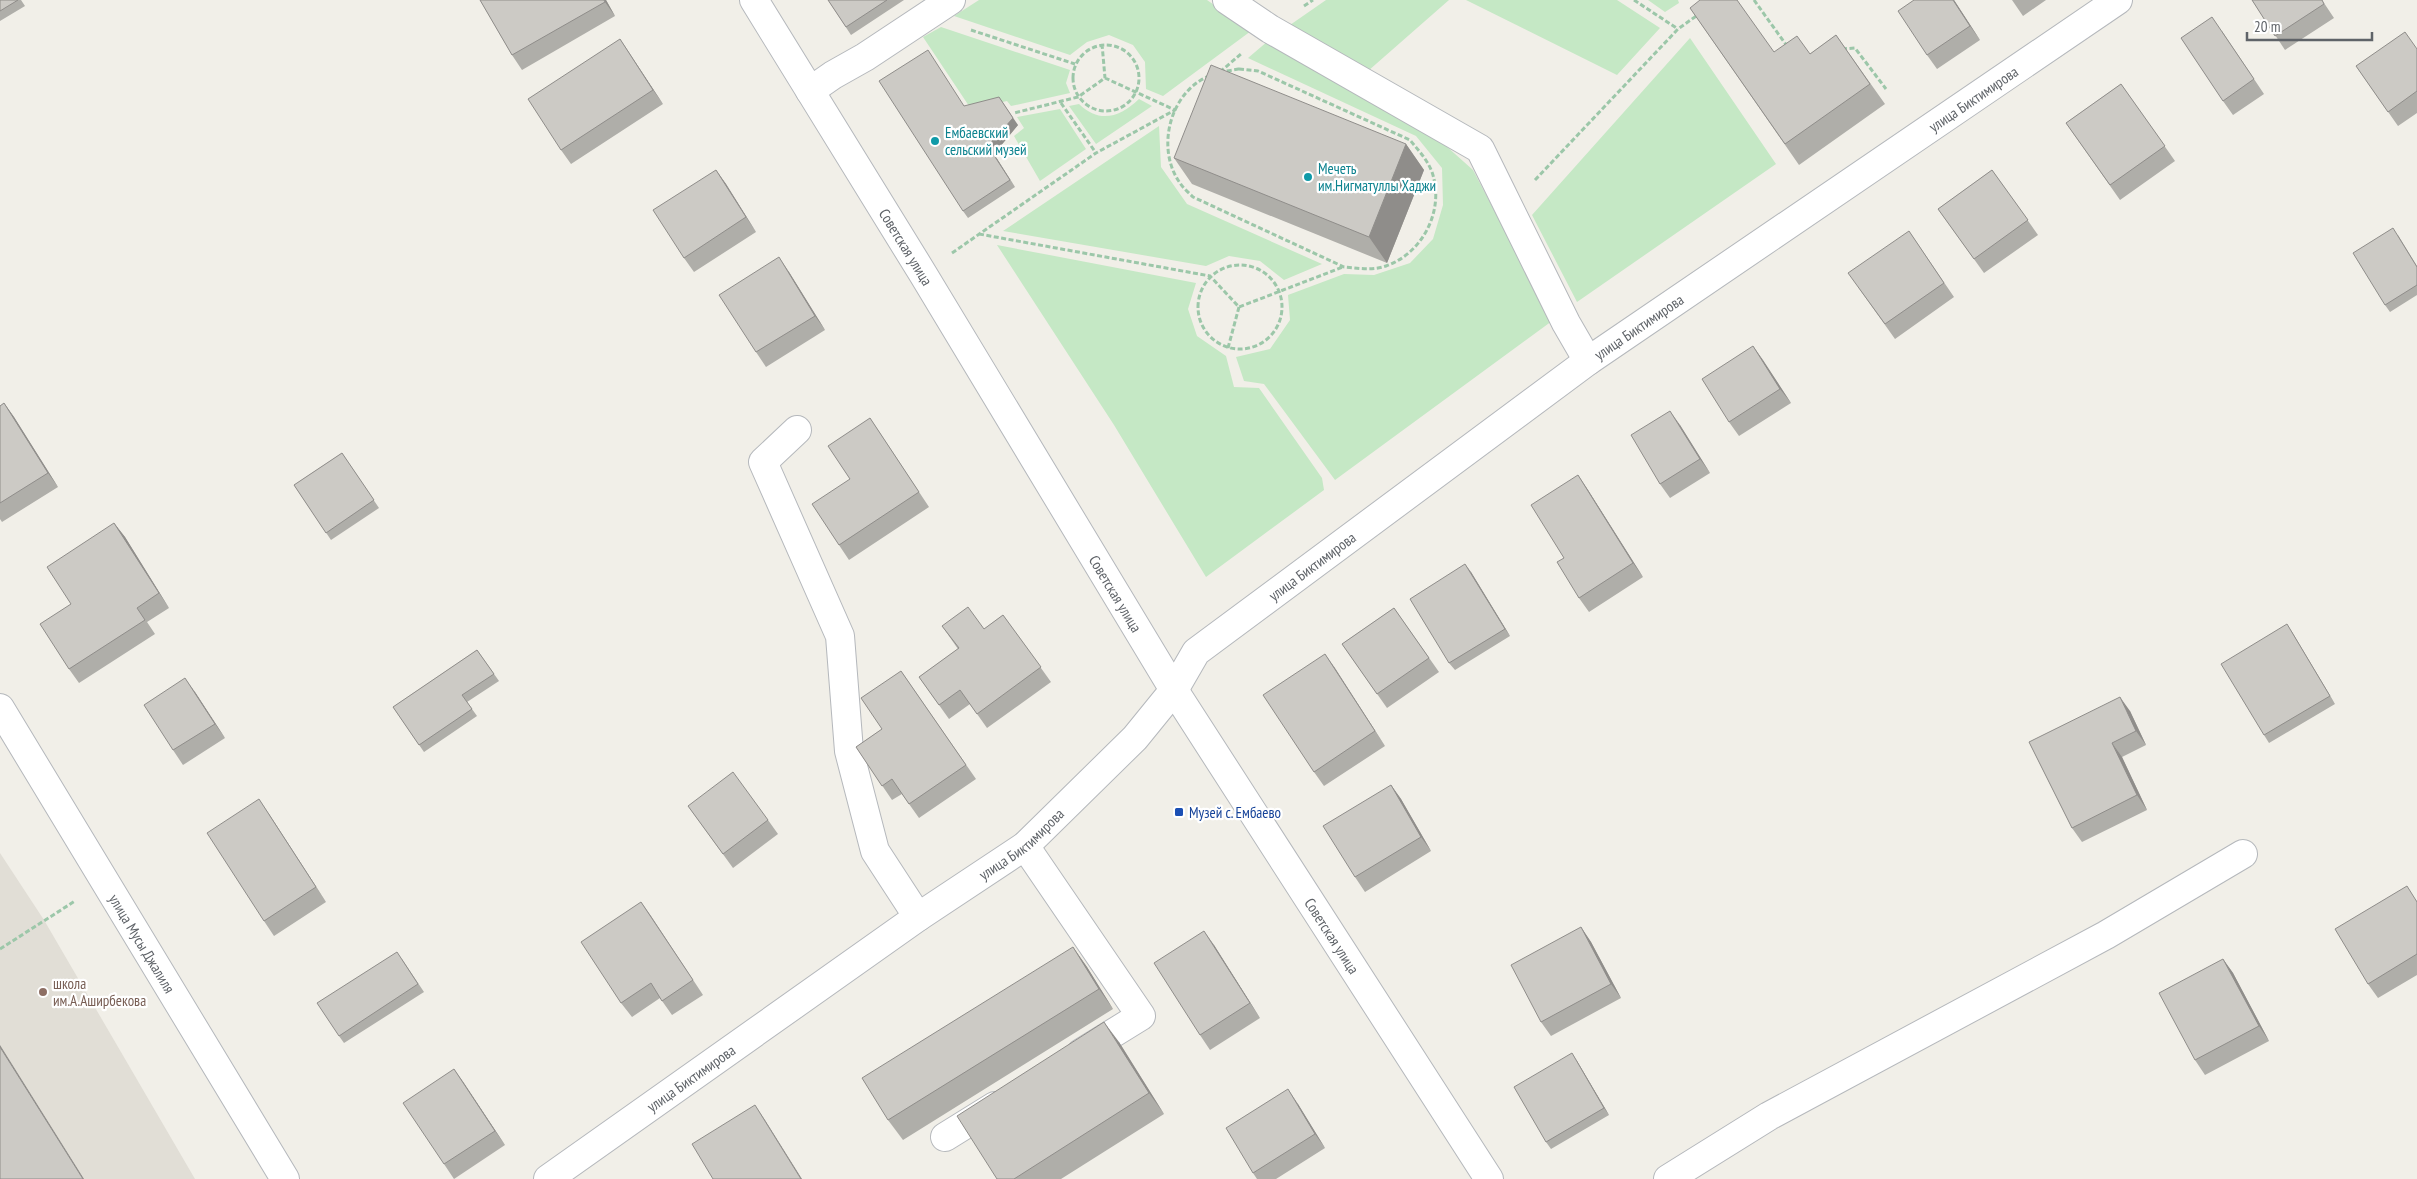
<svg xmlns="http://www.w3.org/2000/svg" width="2417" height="1179" font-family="'PT Sans Narrow',sans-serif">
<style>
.education{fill:#e1ded6}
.green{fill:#c5e8c5}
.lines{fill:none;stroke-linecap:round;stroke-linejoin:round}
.minor-casing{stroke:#b5b8bc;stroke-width:30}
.path{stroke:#9cc7a9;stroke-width:3;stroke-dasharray:5 2.5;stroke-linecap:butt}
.minor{stroke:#fff;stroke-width:28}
.wall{fill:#afaea9}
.shaded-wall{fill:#8f8d8a}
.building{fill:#cccac5;stroke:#8f8d8a}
.culture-dot{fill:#0f9aa8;stroke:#fff;stroke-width:2}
.transit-dot{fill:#1a4fb4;stroke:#fff;stroke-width:2}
.education-dot{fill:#8d6e63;stroke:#fff;stroke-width:2}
.labels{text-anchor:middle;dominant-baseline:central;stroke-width:4.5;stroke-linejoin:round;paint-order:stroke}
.street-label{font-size:15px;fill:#5f6368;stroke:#fff}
.culture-label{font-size:15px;fill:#0d838f;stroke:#fff;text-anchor:start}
.transit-label{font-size:15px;fill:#164399;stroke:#fff;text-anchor:start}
.education-label{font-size:15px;fill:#785e54;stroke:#fff;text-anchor:start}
</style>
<rect width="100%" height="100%" fill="#f1efe8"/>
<!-- education -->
<path class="education" d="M0,853L44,920L195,1179H0Z"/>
<!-- green -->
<path class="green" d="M979,0H1207L1251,31L1163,96L1146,89L1145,62L1133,45L1109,35L1087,42L1070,55L954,16Z
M1326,0H1449L1368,71L1290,25Z
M1466,0H1617L1660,28L1617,75Z
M1648,0H1678L1679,3L1665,12Z
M941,27L1070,70L1066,83L1070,93L1011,106L1007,101L971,109L923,37Z
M1690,38L1776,164L1577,302L1532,215Z
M1268,41L1417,120L1473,170L1552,321L1335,480L1264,384L1244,381L1236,357L1270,349L1290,320L1288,295L1344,274L1374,275L1410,263L1433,239L1443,205L1442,168L1416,136L1248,58Z
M1139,99L1152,106L1096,144L1069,106L1079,104C1100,124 1120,117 1139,99Z
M1060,109L1086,149L1040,181L1014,136L1024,128L1017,117Z
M1159,126L1161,167L1187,204L1322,264L1284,280L1260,261L1229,256L1206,266L1003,231Z
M997,245L1196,283L1188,309L1197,336L1226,356L1234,387L1259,388L1322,478L1324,490L1206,577L1114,425Z"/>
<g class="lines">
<!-- minor casing -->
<g class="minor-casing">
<g id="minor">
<path id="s1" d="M754,0L923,274L1174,690L1489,1179"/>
<path d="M1227,0L1270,29L1480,149L1566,323L1588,361"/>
<path d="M810,91L833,75L865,57L951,0"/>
<path d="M797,430L763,462L840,636L849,751L875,851L918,917"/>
<path id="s2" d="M0,708L285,1179"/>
<path d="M1025,846L1141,1016L1081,1053"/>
<path d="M945,1137L995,1106"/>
<path id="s3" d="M548,1179L918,917L1025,846L1135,738L1174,690L1196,652L1588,361L2118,0"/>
<path d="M1668,1179L1769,1116L2106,935L2243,854"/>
</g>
</g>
<!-- path -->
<path class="path" d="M1634,0L1678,29
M1754,0L1787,46
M1304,6L1313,0
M971,30L1075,64
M1102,44L1105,78
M1073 78a33 33 0 1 1 66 0a33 33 0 1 1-66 0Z
M1842,49L1855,48L1886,89
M1239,69L1258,71L1410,140C1418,150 1427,159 1432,172C1445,210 1423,253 1386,266C1372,271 1358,268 1344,267L1193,197C1189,193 1183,188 1180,183C1157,151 1168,100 1201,80C1213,73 1226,71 1239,69Z
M1220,72L1242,53
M1061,103L1096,153
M1535,180L1678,29L1699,14
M979,234L1210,276L1239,307L1343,267
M952,253L1096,153L1175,110L1105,78L1078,97L1014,113
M1198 307a42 42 0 1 1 84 0a42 42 0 1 1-84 0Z
M1228,348L1239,307
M0,949L75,901"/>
<!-- minor -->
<use href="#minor" class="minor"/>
</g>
<!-- wall -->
<path class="wall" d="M0,0H21L25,6L0,21Z
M480,0H606L615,16L522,70L512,55Z
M828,0H904L851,35Z
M1954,0L1980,40L1937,69L1927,55Z
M2012,0H2046L2023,16Z
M2252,0H2322L2334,18L2285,50Z
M1690,8L1774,52L1810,54L1836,35L1885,104L1799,165Z
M2222,31L2264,94L2233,115L2223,101Z
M620,39L663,104L571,164L561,150Z
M2417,49V113L2398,126L2356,66Z
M2121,84L2175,161L2120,200L2066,123Z
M964,106L1018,125L994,154L1015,187L968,218L963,211Z
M1406,144L1424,170L1387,263L1192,184L1174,158Z
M716,170L726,184L756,232L694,272L684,258Z
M1992,170L2038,235L1984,273L1938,209Z
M1909,231L1954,297L1895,339L1858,287Z
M2398,235L2417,266V295L2390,312L2385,305Z
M789,272L825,330L766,367L756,352Z
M1753,346L1791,403L1739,436L1729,422Z
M4,403L14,417L58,487L2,522L0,519V406Z
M870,418L929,507L849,560L839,545L850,479Z
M1680,425L1710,473L1670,498L1660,484Z
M342,453L379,508L331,540L294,485Z
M1578,475L1588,490L1643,577L1589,612L1579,598L1564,558Z
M114,523L125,537L169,608L147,622L155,634L79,683L69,669L71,604Z
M1471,572L1510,636L1455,670L1449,663Z
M1394,608L1439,672L1387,708L1342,644Z
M1003,615L1051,682L987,728L970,704L949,719L919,677L958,649L942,626L984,629Z
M2292,632L2335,704L2269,743L2264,735Z
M477,650L499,681L467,702L477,716L424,752L393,707Z
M1325,654L1385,746L1324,786L1314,772Z
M901,671L976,779L919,818L902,794L892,800L856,747L882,729Z
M195,692L225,738L183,765L173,750Z
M2130,711L2146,745L2122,757L2147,810L2082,842L2072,828L2029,742Z
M1391,785L1401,799L1431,851L1365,892L1355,877Z
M688,806L768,820L778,834L733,868Z
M269,814L326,902L274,936L264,921Z
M2417,900V975L2378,998L2368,984Z
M641,902L703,995L672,1015L660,998L632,1017L621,1003Z
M1581,927L1591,942L1621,998L1551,1036L1541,1022Z
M1214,945L1260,1018L1210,1050L1200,1035Z
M1073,947L1087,967L1113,1009L903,1140L888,1120Z
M402,959L424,992L344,1043L339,1036Z
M2223,959L2233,973L2269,1041L2205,1075L2195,1060Z
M1119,1042L1164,1114L1061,1179H997Z
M1577,1061L1609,1115L1551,1149L1546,1142Z
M454,1069L505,1145L454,1179L444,1164Z
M1298,1104L1325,1148L1276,1179H1257L1253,1173Z"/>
<!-- shaded-wall -->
<path class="shaded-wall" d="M604,0H606L615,16L605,2Z
M1953,0H1954L1980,40L1970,26Z
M620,39L630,54L663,104L653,90Z
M999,97L1018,125L994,154L1015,187L988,146Z
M1406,144L1424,170L1387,263L1369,237Z
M716,170L726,184L756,232L746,217Z
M779,257L789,272L825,330L815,316Z
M1753,346L1763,360L1791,403L1780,389Z
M4,403L14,417L58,487L48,473Z
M1670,411L1680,425L1710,473L1700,459Z
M1578,475L1588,490L1643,577L1633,563Z
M114,523L125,537L169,608L159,593Z
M1465,564L1471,572L1510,636L1505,629Z
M2287,624L2292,632L2335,704L2330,696Z
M1325,654L1335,668L1385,746L1375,731Z
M185,678L195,692L225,738L215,724Z
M2120,697L2130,711L2146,745L2136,731Z
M2112,743L2122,757L2147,810L2137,795Z
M1391,785L1401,799L1431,851L1421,837Z
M259,799L269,814L326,902L316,887Z
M641,902L651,916L703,995Z
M1581,927L1591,942L1621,998L1611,984Z
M1204,931L1214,945L1260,1018L1250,1003Z
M1073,947L1087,967L1113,1009L1099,989Z
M2223,959L2233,973L2269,1041L2259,1026Z
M1104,1022L1119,1042L1164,1114L1149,1093Z
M0,1045L84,1179H83L0,1047Z
M1572,1053L1577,1061L1609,1115L1604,1108Z
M454,1069L464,1083L505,1145L495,1131Z
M1288,1089L1298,1104L1325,1148L1315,1134Z
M755,1105L765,1120L802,1179H801Z"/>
<!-- building -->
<path class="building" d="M0,0H18L0,11Z
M480,0H604L605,2L512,55Z
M828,0H887L846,27Z
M1700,0H1737L1774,52L1797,36L1810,54L1836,35L1870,84L1785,144L1690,8Z
M1914,0H1953L1970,26L1927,55L1898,11Z
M2252,0H2322L2324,4L2275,36Z
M2212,17L2254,79L2223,101L2181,38Z
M2405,32L2417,49V91L2388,112L2356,66Z
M620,39L653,90L561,150L528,99Z
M928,50L964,106L999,97L1013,118L988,146L1010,180L963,211L879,81Z
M1211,65L1406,144L1369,237L1174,158Z
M2121,84L2165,146L2110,185L2066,123Z
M716,170L746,217L684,258L653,210Z
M1992,170L2028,220L1974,259L1938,209Z
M2393,228L2417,267V285L2385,305L2353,253Z
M1909,231L1944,283L1885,324L1848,273Z
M779,257L815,316L756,352L719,295Z
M1753,346L1780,389L1729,422L1702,379Z
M4,403L48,473L0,503V406Z
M1670,411L1700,459L1660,484L1631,435Z
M870,418L919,492L839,545L812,504L850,479L828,446Z
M342,453L374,500L326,533L294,485Z
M1578,475L1633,563L1579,598L1557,562L1564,558L1531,505Z
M114,523L159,593L137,608L145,620L69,669L40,624L71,604L47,567Z
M1465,564L1505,629L1449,663L1410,599Z
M968,607L984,629L1003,615L1041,667L977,714L960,690L939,705L919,677L959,648L942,626Z
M1394,608L1429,658L1377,694L1342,644Z
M2287,624L2330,696L2264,735L2221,664Z
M477,650L494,674L462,695L472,709L419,745L393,707Z
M1325,654L1375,731L1314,772L1263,695Z
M901,671L966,765L909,804L892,779L882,786L856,747L882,729L861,698Z
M185,678L215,724L173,750L144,705Z
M2120,697L2136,731L2112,743L2137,795L2072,828L2029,742Z
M733,772L768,820L723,854L688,806Z
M1391,785L1421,837L1355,877L1323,826Z
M259,799L316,887L264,921L207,833Z
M2407,886L2417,902V954L2368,984L2335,929Z
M641,902L693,980L662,1001L651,983L621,1003L581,942Z
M1581,927L1611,984L1541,1022L1511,965Z
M1204,931L1250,1003L1200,1035L1154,963Z
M1073,947L1099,989L888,1120L862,1078Z
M397,952L418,984L339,1036L317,1003Z
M2223,959L2259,1026L2195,1060L2159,993Z
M1104,1022L1149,1093L1014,1179H997L957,1116Z
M0,1047L83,1179H0Z
M1572,1053L1604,1108L1546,1142L1514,1087Z
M454,1069L495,1131L444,1164L403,1103Z
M1288,1089L1315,1134L1253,1173L1226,1128Z
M755,1105L801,1179H713L692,1144Z"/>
<!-- markers -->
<g class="culture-dot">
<circle cx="935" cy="141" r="5"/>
<circle cx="1308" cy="177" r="5"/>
</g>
<rect class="transit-dot" x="1174" y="807" width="10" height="10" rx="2.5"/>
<circle class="education-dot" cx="43" cy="992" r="5"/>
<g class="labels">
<!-- street labels -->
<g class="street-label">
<text stroke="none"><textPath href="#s3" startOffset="1796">улица Биктимирова</textPath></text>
<text stroke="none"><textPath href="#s1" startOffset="290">Советская улица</textPath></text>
<text stroke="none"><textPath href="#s3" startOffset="1391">улица Биктимирова</textPath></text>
<text stroke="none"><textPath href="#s3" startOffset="986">улица Биктимирова</textPath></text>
<text stroke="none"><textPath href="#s1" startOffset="695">Советская улица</textPath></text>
<text stroke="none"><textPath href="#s3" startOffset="580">улица Биктимирова</textPath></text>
<text stroke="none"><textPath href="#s1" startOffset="1100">Советская улица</textPath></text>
<text stroke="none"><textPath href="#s2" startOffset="275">улица Мусы Джалиля</textPath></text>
<text stroke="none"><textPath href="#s3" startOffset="175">улица Биктимирова</textPath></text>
</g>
<!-- culture labels -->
<g class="culture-label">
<text x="945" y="132">Ембаевский<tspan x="945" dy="17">сельский музей</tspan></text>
<text x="1318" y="168">Мечеть<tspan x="1318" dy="17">им.Нигматуллы Хаджи</tspan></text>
</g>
<!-- transit labels -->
<g class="transit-label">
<text x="1189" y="812">Музей с. Ембаево</text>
</g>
<!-- education labels -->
<g class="education-label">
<text x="53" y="983">школа<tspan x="53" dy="17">им.А.Аширбекова</tspan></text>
</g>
</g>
<!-- scale -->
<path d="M2247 32v8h125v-8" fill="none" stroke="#5f6368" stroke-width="2.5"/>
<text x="2254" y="32" font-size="15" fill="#5f6368" stroke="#ffffff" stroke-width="4" paint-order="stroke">20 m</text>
</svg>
